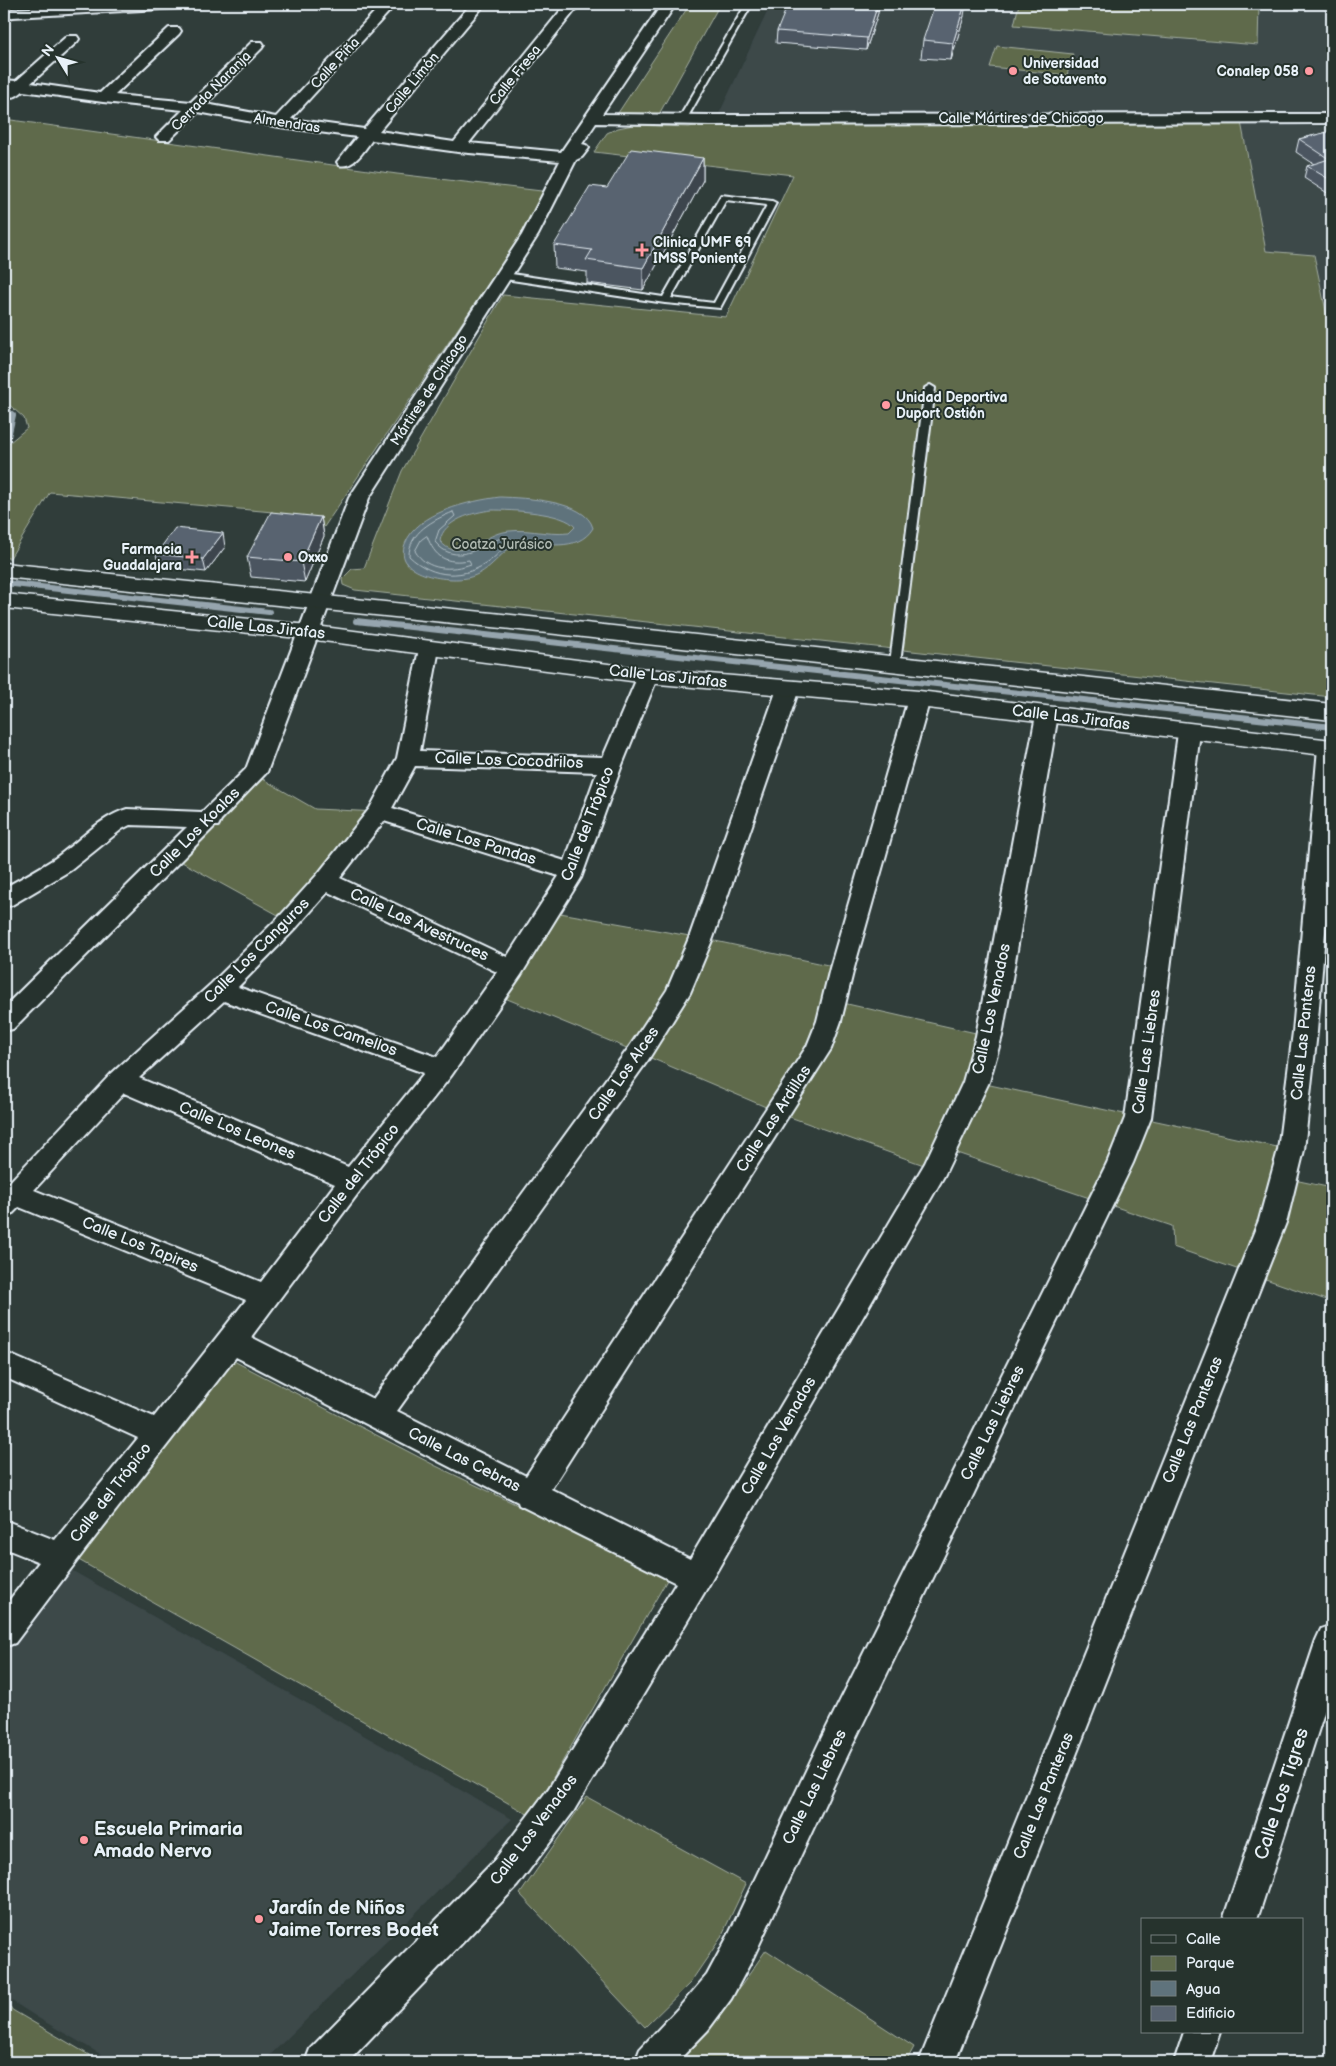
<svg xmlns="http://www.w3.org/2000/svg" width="1336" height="2066" font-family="'Balsamiq Sans',sans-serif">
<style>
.built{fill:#3c484a}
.green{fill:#5f6b4c;stroke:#a4aea2}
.water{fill:#5f737c;stroke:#96a5ae;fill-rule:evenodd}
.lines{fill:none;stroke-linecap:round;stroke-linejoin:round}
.shore{stroke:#b1bfc6;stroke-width:1}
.stream{stroke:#96a5ae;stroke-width:6}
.lane-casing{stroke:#e8f1f8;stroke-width:4}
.street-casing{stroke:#e8f1f8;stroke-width:4}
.secondary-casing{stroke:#e8f1f8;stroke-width:3}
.lane{fill:#26332d;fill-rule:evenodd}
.street{fill:#26332d;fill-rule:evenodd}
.secondary{fill:#26332d;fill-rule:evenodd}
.wall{fill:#4c5560;stroke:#e8f1f8}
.shaded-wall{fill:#3e454e;stroke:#e8f1f8}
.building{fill:#586370;stroke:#e8f1f8}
.poi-dot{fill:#ff9aa2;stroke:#26332d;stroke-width:2}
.labels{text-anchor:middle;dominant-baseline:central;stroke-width:4;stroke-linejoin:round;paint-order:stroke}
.far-street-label{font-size:14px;fill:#e8f1f8;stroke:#26332d}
.far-poi-label{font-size:14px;font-weight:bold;fill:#e8f1f8;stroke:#26332d;text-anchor:start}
.far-park-label{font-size:14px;fill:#b1bbb3;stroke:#26332d}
.street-label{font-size:16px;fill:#e8f1f8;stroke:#26332d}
.near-street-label{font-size:19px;fill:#e8f1f8;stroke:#26332d}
.near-poi-label{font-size:19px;font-weight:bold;fill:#e8f1f8;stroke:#26332d;text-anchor:start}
</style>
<rect width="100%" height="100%" fill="#303d3a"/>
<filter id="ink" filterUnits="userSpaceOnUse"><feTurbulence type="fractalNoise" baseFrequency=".02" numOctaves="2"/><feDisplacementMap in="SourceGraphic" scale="10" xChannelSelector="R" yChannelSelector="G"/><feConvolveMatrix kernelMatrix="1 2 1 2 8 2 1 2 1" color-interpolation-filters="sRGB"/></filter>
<g filter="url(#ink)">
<!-- built -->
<path class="built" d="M771,4H1332V114L718,116Z
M1241,122L1332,127V339L1314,255L1266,251Z
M71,1570L512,1819L263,2062H114L40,2019L4,1996V1655Z"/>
<!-- green -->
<path class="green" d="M690,4H720L658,116H616Z
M1019,4H1259L1258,45L1014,25Z
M997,46L1073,54L1067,75L990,67Z
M4,119L397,174L550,192L324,527L267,524L273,512L50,492L10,558H4V447L27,428L24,418L4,400Z
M1241,122L1266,251L1314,255L1332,339V697L355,590L343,585L342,579L352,569L364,568L402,471L503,295L726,317L793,175L594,152L607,133L618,128L633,125L689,127L705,124Z
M254,774L315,809L379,812L289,921L171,856Z
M549,911L701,938L842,968L834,1001L989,1036L976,1082L1291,1150L1285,1178L1332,1188V1302L1173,1247L1172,1226L945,1149L935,1169L787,1116L639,1053L495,994Z
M230,1359L436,1466L555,1523L667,1580L531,1816L75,1558Z
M587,1797L746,1884L720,1939L690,1983L645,2027L520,1894Z
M766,1950L914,2047L906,2062H683L678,2058L741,1986Z
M4,2004L14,2011L101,2062H4Z"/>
<!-- water -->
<path class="water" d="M500,497C524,498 586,500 593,528C578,553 544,543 520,543C500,549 493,572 467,578C447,582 393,575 405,544C417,512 470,501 500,497ZM492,510C510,510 565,512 575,527L569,533C545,536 524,526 499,533C480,539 457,563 440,541C443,520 474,512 492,510Z"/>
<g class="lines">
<!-- shore -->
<path class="shore" d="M453,512L455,516L439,530L435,542C456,567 479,547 503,537H509L511,540C504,546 499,554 491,560C465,580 433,579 409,556C409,532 433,520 453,512Z
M427,536C435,558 446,564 469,560L471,564C451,571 427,571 415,551L421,540Z"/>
<!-- stream -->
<path class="stream" d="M4,408L13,415L8,437L4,439
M4,583L269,612
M356,621L1332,727"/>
<!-- lane casing -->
<g class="lane-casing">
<path id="lane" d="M746,4H752L686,120L679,122L678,120Z
M721,195L772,201L776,203L720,308L665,303L505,279L501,276L505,273L663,297ZM726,200L767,205L714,303L671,298Z
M930,385L935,388L900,663L895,666L890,663L925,388Z"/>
</g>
<!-- street casing -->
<g class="street-casing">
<path id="street" d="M106,4H186L179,8L13,17L4,20V11L11,9Z
M382,4H396L291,119L364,129L471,4H485L379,131L454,142L566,4H580L469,143L561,152L662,4H676L602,114L710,115L1332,114V123L710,125L596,123L582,144L586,145L589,148L582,157L576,160L538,235L369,498L267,772L221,820L218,826H215L13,1029L4,1031V1007L187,827L130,825L122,829L71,870L12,905L4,907V888C20,879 38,869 54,859C79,842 98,818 127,809L202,812L246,769L349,498L522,235L560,161L458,152L372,140C364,150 354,169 339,165L337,162L357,137L280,127L198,112L169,140H159L156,137L183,110L103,102L23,91C17,96 14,98 7,96L5,93L8,89L4,88V80L16,81L67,36H77L79,39L77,42L31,83L100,93L169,28H179L181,31L179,34L115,95L191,102L252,42H262L264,45L262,48L206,104L276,117Z
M429,642L436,644L439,649L420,751L603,757L640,671L647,669L654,671L658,676L622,765L581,878L521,975L451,1076L362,1188L251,1337L373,1399L630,1046L667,990L689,938L777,689L780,684L788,682L796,684L799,689L713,938L690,993L648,1060L397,1411L526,1476L807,1046L817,1021L830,968L908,699L911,694L919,692L927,694L930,699L854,968L841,1021L831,1049L551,1489L690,1559L925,1163L963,1082L976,1036L1036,715L1039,710L1047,708L1055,710L1058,715L1002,1036L989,1082L944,1176L707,1588L573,1812L517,1886L348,2062H305L310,2049L493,1862L549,1788L676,1583L519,1505L518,1502L236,1357L85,1550L15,1643L4,1647V1607L39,1562L4,1548V1520L55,1540L138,1438L4,1377V1352L154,1417L246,1300L19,1207L13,1213L4,1216V1188L111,1074L211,984L281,915L317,875L370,808L397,758L419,649L422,644ZM415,766L597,772L565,861L392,808ZM384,821L559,876L507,957L340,878ZM328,892L497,972L437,1057L238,987L297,927ZM224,1001L424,1073L348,1167L139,1078ZM124,1093L335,1184L261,1282L34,1190Z
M1189,726L1197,728L1200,733L1151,1118L1133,1163L843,1765L753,1958L731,1999L708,2030L677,2062H635L640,2049L682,2004L707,1975L729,1934L819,1743L1107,1163L1125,1118L1178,733L1181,728Z
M1329,741L1332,742V846L1317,1032L1304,1150L1287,1220L955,2062H919L1259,1220L1278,1150L1293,1032L1318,748L1321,743Z
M1332,1625V1688L1257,1920H1223L1316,1640L1321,1629Z
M1184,2032H1220L1210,2062H1174Z"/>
</g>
<!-- secondary casing -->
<g class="secondary-casing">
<path id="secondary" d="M4,563L502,614L1332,704V720L502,628L4,577Z
M4,594L308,625L647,669L919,691L1332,740V756L919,707L647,683L308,639L4,608Z"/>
</g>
<!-- lane -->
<use href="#lane" class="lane"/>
<!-- street -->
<use href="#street" class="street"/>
<!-- secondary -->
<use href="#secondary" class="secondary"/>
</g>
<!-- wall -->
<path class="wall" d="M878,13L866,50L776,43L777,31Z
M964,16L951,60L921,58L923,40Z
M1332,131V196L1304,178L1307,166L1314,164L1296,152L1299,139Z
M703,158V180L643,290L587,283V272L555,268L554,245L607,188Z
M321,517L324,536L305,582L251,577L247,557Z
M225,547L206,572L159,567L156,554Z"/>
<!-- shaded-wall -->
<path class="shaded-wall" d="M878,4H879L878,13L866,50L867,38Z
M965,4H966L964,16L951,60L953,43Z
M703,158V180L643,290V268Z
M321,517L324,536L305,582L301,562Z
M223,533L225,547L206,572L203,559Z"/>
<!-- building -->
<path class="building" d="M788,4H878L867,38L777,31Z
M935,4H965L953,43L923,40Z
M1332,131V181L1307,166L1329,159L1299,139Z
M631,149L703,158L643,268L586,260L592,250L554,245L590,186L607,188Z
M271,512L321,517L301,562L247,557Z
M175,528L223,533L203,559L156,554Z"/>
</g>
<!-- markers -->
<g class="poi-dot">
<circle cx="1013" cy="71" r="5"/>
<circle cx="1309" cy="71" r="5"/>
<path d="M639.5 242.5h5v5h5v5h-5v5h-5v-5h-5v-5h5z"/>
<circle cx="886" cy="405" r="5"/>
<path d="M189.5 549.5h5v5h5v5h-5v5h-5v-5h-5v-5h5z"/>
<circle cx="288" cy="557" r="5"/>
<circle cx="84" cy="1840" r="5"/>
<circle cx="259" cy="1919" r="5"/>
</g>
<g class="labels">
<!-- far-street labels -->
<g class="far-street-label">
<text transform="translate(335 63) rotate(-47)">Calle Piña</text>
<text transform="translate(515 75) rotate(-51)">Calle Fresa</text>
<text transform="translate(412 83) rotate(-50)">Calle Limón</text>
<text transform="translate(211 91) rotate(-45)">Cerrada Naranja</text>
<text x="1021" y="118">Calle Mártires de Chicago</text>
<text transform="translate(287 123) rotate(9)">Almendras</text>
<text transform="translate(429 390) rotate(-57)">Mártires de Chicago</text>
</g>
<!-- far-poi labels -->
<g class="far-poi-label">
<text x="1023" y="63">Universidad<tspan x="1023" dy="16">de Sotavento</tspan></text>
<text x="1299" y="71" text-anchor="end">Conalep 058</text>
<text x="653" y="242">Clinica UMF 69<tspan x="653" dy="16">IMSS Poniente</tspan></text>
<text x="896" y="397">Unidad Deportiva<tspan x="896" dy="16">Duport Ostión</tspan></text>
<text x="182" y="549" text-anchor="end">Farmacia<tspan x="182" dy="16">Guadalajara</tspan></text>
<text x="298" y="557">Oxxo</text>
</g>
<!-- far-park labels -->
<g class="far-park-label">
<text x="502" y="544">Coatza Jurásico</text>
</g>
<!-- street labels -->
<g class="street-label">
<text transform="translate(266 628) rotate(6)">Calle Las Jirafas</text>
<text transform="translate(668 677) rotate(6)">Calle Las Jirafas</text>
<text transform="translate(1071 718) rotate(7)">Calle Las Jirafas</text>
<text transform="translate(509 761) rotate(2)">Calle Los Cocodrilos</text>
<text transform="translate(588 824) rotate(-69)">Calle del Trópico</text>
<text transform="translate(195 833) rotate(-45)">Calle Los Koalas</text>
<text transform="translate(476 842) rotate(17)">Calle Los Pandas</text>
<text transform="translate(419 925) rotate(25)">Calle Las Avestruces</text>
<text transform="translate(257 951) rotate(-45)">Calle Los Canguros</text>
<text transform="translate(992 1009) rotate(-78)">Calle Los Venados</text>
<text transform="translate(331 1029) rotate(19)">Calle Los Camellos</text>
<text transform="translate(1304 1033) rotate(-84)">Calle Las Panteras</text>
<text transform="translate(1147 1052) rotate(-82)">Calle Las Liebres</text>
<text transform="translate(624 1074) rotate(-55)">Calle Los Alces</text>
<text transform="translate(774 1119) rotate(-57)">Calle Las Ardillas</text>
<text transform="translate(237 1131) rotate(23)">Calle Los Leones</text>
<text transform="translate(359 1174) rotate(-52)">Calle del Trópico</text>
<text transform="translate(140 1245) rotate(22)">Calle Los Tapires</text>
<text transform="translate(1193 1420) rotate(-68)">Calle Las Panteras</text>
<text transform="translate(993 1423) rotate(-64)">Calle Las Liebres</text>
<text transform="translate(779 1436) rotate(-60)">Calle Los Venados</text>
<text transform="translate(464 1460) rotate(27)">Calle Las Cebras</text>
<text transform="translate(111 1493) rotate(-52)">Calle del Trópico</text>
<text transform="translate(815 1787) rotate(-64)">Calle Las Liebres</text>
<text transform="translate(1044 1796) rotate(-68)">Calle Las Panteras</text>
<text transform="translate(534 1830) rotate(-53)">Calle Los Venados</text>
</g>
<!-- near-street labels -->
<g class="near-street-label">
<text transform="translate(1282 1794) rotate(-72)">Calle Los Tigres</text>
</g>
<!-- near-poi labels -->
<g class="near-poi-label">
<text x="94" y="1829">Escuela Primaria<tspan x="94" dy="22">Amado Nervo</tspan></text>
<text x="269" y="1908">Jardín de Niños<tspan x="269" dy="22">Jaime Torres Bodet</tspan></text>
</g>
</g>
<!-- margin -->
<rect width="1336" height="2066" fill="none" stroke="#26332d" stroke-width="20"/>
<rect x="10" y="10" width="1316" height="2046" fill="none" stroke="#e8f1f8" stroke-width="2" filter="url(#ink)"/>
<!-- legend -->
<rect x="1141" y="1918" width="162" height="115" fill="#26332d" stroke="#747f7e"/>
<rect x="1151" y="1935" width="25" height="8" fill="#26332d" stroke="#747f7e"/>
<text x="1186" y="1944" font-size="15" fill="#e8f1f8">Calle</text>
<rect x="1151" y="1956" width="25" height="15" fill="#5f6b4c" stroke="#747f7e"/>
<text x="1186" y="1968" font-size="15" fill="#e8f1f8">Parque</text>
<rect x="1151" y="1981" width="25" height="15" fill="#5f737c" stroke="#747f7e"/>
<text x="1186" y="1994" font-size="15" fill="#e8f1f8">Agua</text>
<rect x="1151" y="2006" width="25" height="15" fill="#586370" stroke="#747f7e"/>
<text x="1186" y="2018" font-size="15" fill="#e8f1f8">Edificio</text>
<!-- north arrow -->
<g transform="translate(58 58) rotate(307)" stroke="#26332d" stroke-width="4" paint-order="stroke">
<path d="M0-4L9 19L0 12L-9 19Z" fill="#e8f1f8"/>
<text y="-8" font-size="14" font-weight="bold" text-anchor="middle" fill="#e8f1f8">N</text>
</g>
</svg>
